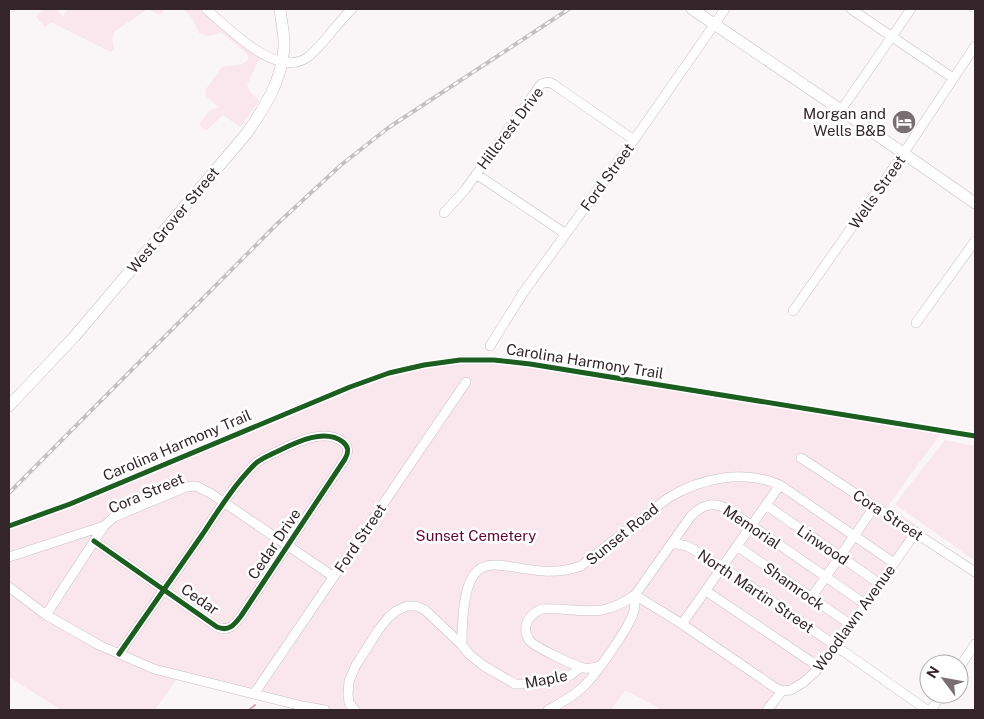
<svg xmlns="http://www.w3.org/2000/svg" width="984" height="719" font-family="'Public Sans',sans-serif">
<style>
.green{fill:#fae7ee}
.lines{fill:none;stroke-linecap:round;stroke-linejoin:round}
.stream{stroke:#d8a4b8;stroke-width:2}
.minor-casing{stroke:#c8bfc2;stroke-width:10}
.tertiary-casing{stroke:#c8bfc2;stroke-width:12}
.minor{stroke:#fefefe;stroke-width:9}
.tertiary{stroke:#fefefe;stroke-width:11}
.rail-casing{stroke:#c3c0c1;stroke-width:4}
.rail{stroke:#fff;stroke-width:2;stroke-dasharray:5.5;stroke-linecap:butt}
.cycleway-casing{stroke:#fff;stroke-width:8}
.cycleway{stroke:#1b5e20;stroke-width:5}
.labels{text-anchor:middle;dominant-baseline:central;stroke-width:5;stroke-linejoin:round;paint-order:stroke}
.poi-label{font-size:15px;fill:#34252a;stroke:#fff;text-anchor:end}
.street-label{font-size:15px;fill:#34252a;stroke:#fff}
.park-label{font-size:15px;fill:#5c0434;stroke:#fff}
</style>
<rect width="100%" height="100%" fill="#faf5f7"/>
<!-- green -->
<path class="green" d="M43,9H56L63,16L68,9H165L160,15L148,9L115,31L112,38L114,49L111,52L53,23H50L45,27L36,17Z
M183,9H203L262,57L257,63L247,85L250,92L260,101L240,127L223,115L207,130L203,129L199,124L209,111L218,107L206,96V89L221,68C230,63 240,68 248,60V55L222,33L208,36L199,33L192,18Z
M460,360H494L530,364L943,430L888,506L919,527L836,646L815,672L776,698L779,703L777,710H662L625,690L611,710H325L179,676L155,710H61L9,677V526L70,504L332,394L389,373L424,365Z
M945,440L975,446V561L895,504Z"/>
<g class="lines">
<!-- stream -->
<path class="stream" d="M249,710L255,705"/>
<!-- minor casing -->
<g class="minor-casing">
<path id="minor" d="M206,9C228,27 277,80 308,57C323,45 337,23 352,9
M851,9L953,78
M841,110L911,9
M476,174L566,234
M444,213L465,190L541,84L548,82L553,84L634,140
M793,311L903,154L975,46
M916,323L975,241
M490,346L523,293L634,140L725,9
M801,458L975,572
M766,505L880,584
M94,541L217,627C229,632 234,625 241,616L345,459C349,452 349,447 343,442C323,427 293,444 274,453C268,456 260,459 255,464C234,485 218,511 202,535C174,575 147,614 119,654
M672,543L687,546L723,567L927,710
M737,546L851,625
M9,557L104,526L114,517L186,487L196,486L210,493L334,577
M9,587L46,615L99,645L154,669L302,706L325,710
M706,591L819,667
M635,595L682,624L774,687L782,691L791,690L804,682L815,672L836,646L916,532
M811,598L875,506
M46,615L104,526
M682,624L780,485
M462,645C462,512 511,591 581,566L668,498C701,478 744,469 780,485L894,563
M600,666C595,667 590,669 584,668C575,666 534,647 529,640C525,634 525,628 527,622C530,615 535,612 542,609C581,607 598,621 635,595L691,516C703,504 714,501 729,510L865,604
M959,668L975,644
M254,694L466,382
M355,710L349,703L348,694L349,681L356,665L379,629L388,618L396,611L407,606H416L425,610L462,645L469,654L484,666L515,684H533L571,675L581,667
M548,710C561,703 574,696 584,686C597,673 629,628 634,611C635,606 635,601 635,595
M767,710L782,691
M931,710L942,694"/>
</g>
<!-- tertiary casing -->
<g class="tertiary-casing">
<path id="tertiary" d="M692,9L841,110L975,203
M9,406L74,337L247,133C265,107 282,80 284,48C285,35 281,21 280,9"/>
</g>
<!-- minor -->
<use href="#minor" class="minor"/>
<!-- tertiary -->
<use href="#tertiary" class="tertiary"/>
<!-- rail casing -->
<g class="rail-casing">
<path id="rail" d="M9,493L277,224L341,165L388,128L569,9"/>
</g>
<!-- rail -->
<use href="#rail" class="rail"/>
<!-- cycleway casing -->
<g class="cycleway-casing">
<path id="cycleway" d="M9,526L70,504L350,387L389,373L424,365L460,360H494L530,364L975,436
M94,541L217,627C229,632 234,625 241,616L345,459C349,452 349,447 343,442C323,427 293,444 274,453C268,456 260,459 255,464C234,485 218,511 202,535C174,575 147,614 119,654"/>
</g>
<!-- cycleway -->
<use href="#cycleway" class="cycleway"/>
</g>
<!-- icons -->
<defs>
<g id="hotel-disc" transform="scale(1.25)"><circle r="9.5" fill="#796e72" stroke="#fff"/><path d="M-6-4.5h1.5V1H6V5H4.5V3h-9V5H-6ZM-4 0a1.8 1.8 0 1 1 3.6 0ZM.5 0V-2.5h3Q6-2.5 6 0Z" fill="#fff"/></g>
</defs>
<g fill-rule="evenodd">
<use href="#hotel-disc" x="904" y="122"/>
</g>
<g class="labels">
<!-- poi labels -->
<g class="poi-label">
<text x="886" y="113">Morgan and<tspan x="886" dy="17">Wells B&amp;B</tspan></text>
</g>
<!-- street labels -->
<g class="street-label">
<text transform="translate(510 128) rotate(-53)">Hillcrest Drive</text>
<text transform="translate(607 177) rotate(-54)">Ford Street</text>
<text transform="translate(877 192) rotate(-55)">Wells Street</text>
<text transform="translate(173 220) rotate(-50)">West Grover Street</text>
<text transform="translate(585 361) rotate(9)">Carolina Harmony Trail</text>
<text transform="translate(177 445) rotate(-23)">Carolina Harmony Trail</text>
<text transform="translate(146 493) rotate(-23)">Cora Street</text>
<text transform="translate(888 515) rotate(33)">Cora Street</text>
<text transform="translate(752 527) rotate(34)">Memorial</text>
<text transform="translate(622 534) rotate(-39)">Sunset Road</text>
<text transform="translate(360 538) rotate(-56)">Ford Street</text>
<text transform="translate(274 544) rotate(-56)">Cedar Drive</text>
<text transform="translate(823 545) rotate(34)">Linwood</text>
<text transform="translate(794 586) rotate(35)">Shamrock</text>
<text transform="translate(756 591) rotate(34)">North Martin Street</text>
<text transform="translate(200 599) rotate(35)">Cedar</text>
<text transform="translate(854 618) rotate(-54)">Woodlawn Avenue</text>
<text transform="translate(546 679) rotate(-11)">Maple</text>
</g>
<!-- park labels -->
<g class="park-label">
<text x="476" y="535">Sunset Cemetery</text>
</g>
</g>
<!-- border -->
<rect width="984" height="719" fill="none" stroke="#34252a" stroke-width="20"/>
<!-- north arrow -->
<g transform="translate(944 679) rotate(302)"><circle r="24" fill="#ffffff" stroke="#aea8aa"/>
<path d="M0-4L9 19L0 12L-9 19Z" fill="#796e72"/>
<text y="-8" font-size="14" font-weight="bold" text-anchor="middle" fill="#34252a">N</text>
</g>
</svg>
